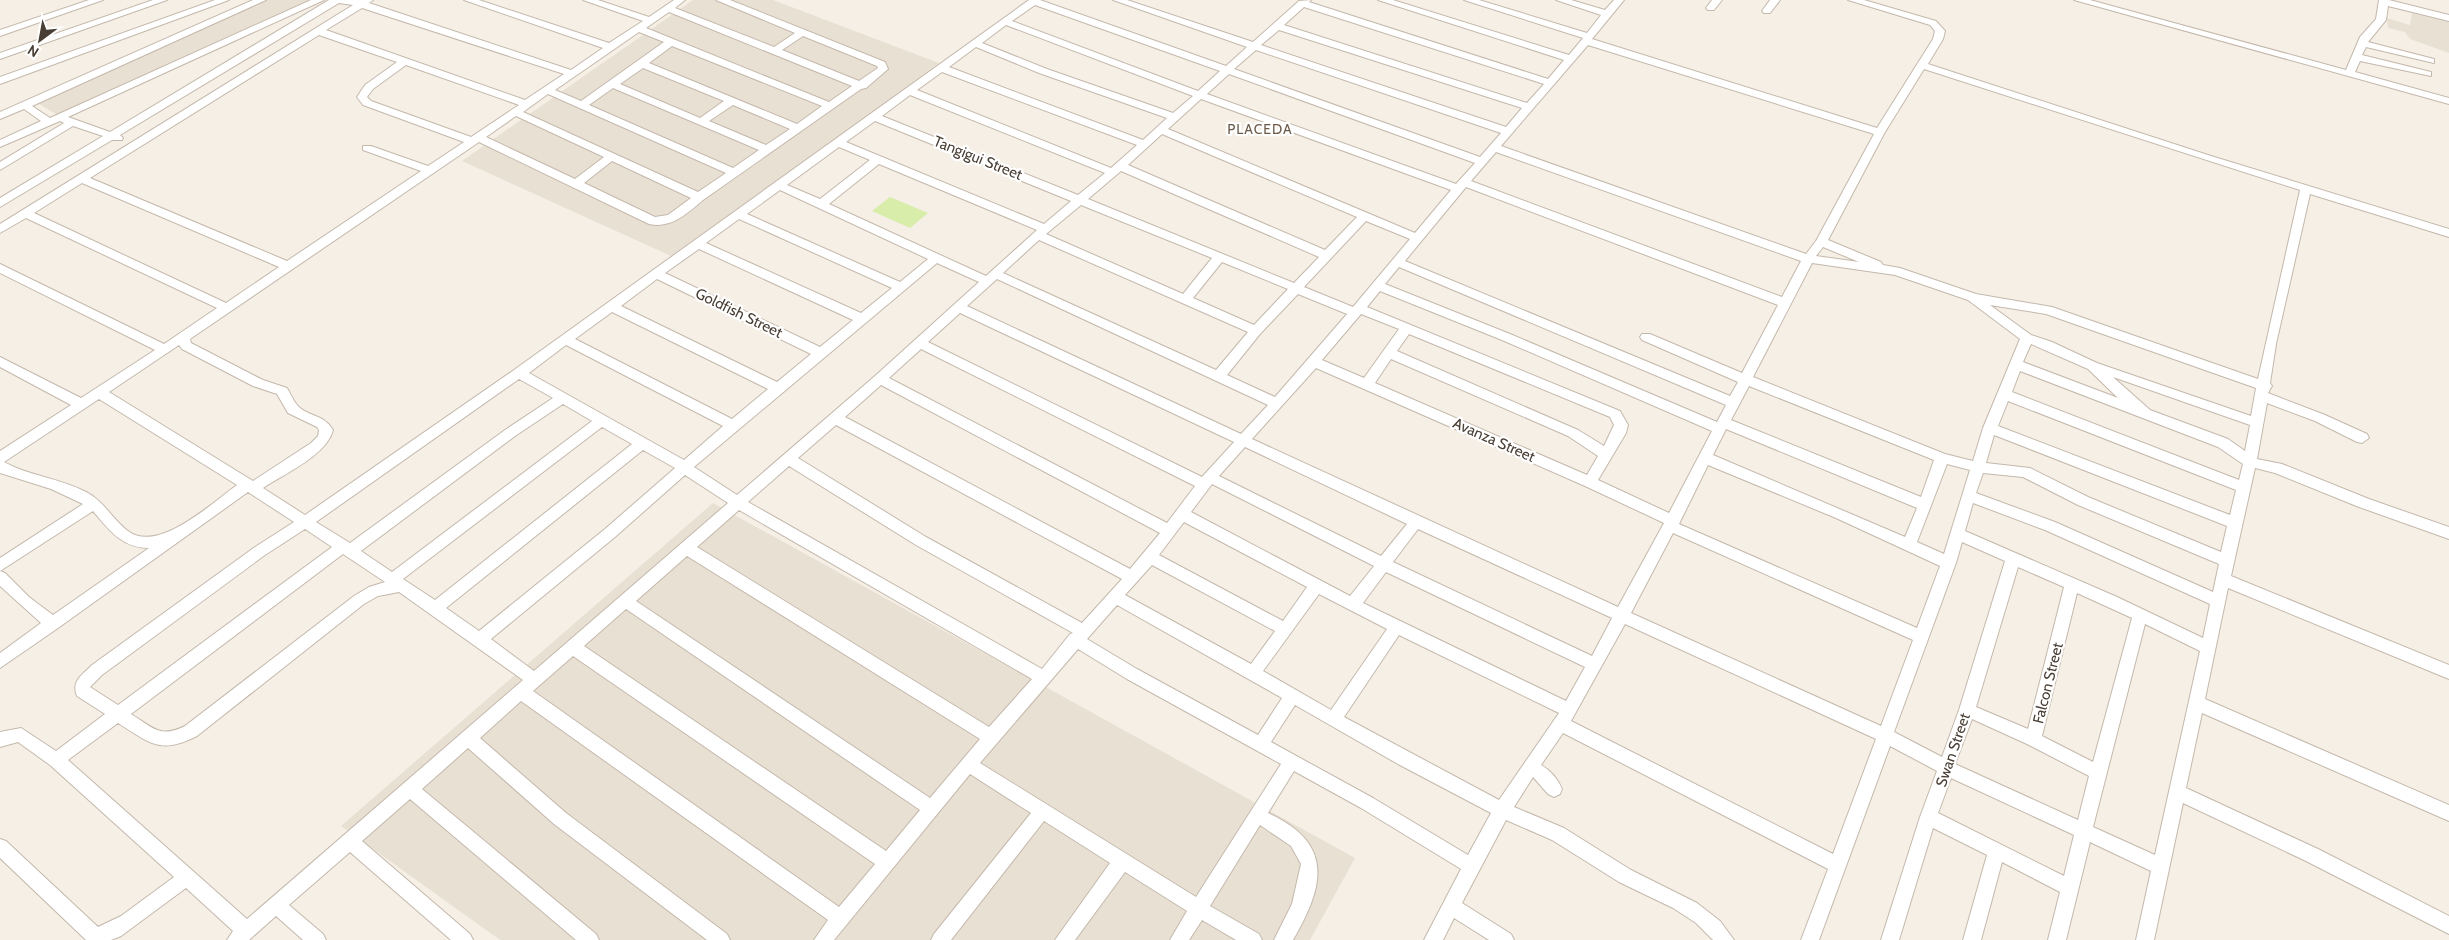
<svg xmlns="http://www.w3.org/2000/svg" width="2449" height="940" font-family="Cabin,sans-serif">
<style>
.residential{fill:#e9e0d4}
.green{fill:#d8edaa}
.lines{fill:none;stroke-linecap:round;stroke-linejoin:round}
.street-casing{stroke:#c4b8ab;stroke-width:2}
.street{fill:#fff;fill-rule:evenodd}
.labels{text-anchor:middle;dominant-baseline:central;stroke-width:4.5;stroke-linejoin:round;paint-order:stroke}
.far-neighbourhood-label{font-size:14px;letter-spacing:1px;fill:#6c5b4a;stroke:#fff}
.street-label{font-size:15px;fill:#493e34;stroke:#fff}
</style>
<rect width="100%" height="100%" fill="#f5efe6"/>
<!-- residential -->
<path class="residential" d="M266,0H315L59,116L36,102Z
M693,0H773L939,63L860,122L671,256L462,161Z
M2412,13L2449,22V53L2410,39L2405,32L2388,28L2387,18L2410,25Z
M713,503L1355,858L1310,940H500L341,826Z"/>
<!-- green -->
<path class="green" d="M890,197L928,213L910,228L872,211Z"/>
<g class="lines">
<!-- street casing -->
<g class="street-casing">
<path id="street" d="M89,0H103L0,36V30Z
M153,0H167L0,59V53Z
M215,0H229L0,84V77Z
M253,0H266L32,106L50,118L311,0H324L68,117L110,132L329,0H373L369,3L571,70L603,48L464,0H479L609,43L643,21L583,0H598L649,17L674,0H685L675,8L774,47L795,33L716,0H730L885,62L888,69L866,88L861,89L703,200C688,213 671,229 649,224L479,142L190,339L191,343L263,380L287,388C290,393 293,400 297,405C307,417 323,413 333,430C327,455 284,474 263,488L305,515L514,370L1029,0H1040L1226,66L1247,47L1113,0H1127L1253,42L1299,1L1311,0L1309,2L1548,79L1564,60L1378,0H1393L1569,55L1583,38L1464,0H1479L1587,33L1601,15L1556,0H1571L1605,10L1614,0H1624L1592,39L1877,128L1933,39L1935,31L1930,25L1848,0H1864L1936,21L1945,31L1943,39L1928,64L2211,156L2449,229V237L2310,194L2276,344L2270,383L2272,386L2268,393L2325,415L2367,434L2369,438L2362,443L2357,442L2315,421L2267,403L2257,459L2282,464L2369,499L2449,527V539L2359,507L2275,473L2255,468L2231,576L2449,665V679L2228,588L2205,699L2449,805V821L2202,713L2186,788L2318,849L2449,916V934L2306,861L2183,803L2154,940H2136L2151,871L2090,842L2066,940H2048L2060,892L2002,862L1981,940H1963L1987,855L1933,828L1899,940H1881L1920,817L1937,771L1890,746L1819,940H1801L1828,869L1563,733L1541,765C1550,770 1558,779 1562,789L1560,794L1554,797L1548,794L1533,777L1514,807L1564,828L1631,870L1697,903L1720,921L1734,940H1713L1696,923L1673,908L1619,882L1552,840L1506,820L1462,903L1511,934L1514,940H1489L1454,918L1443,940H1424L1461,869L1361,808L1294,771L1268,813C1334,843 1325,885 1293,940H1274L1292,904L1301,864L1291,846L1260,825L1210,906L1259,934L1262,940H1236L1202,920L1189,940H1170L1187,911L1125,872L1075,940H1055L1110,863L1044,821L951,940H931L934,934L1031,813L970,774L834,940H814L828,920L521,701L480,738L566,813L727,934L730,940H707L554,824L468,748L422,789L596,934L599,940H576L410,799L362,841L470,934L473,940H451L350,852L289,905L323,934L326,940H303L276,916L249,940H227L233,931L186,888L121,936L111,940H86L0,858V839L6,841L98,927L121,916L174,877L50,765L18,742L0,747V732L21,728L56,751L105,714L77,696C71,681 82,675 92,665L255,547L294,522L248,492L58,628L0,668V653L41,623L0,586V571L5,573L29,597L53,615L149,548C122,548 109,530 93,511L0,571V558L83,504L51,489L0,473V451L71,405L0,367V357L81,398L155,350L0,273V264L164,344L217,308L26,218L0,233V224L353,5L339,3L120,135L123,138L122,140H112L0,207V198L103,136L73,126L0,170V162L64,123L60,121L0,147V140L41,121L24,109L0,119V112ZM1035,5L1220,71L1198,91L1012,21ZM1304,7L1544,84L1527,103L1284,25ZM362,8L564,74L525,100L326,30ZM669,12L852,86L829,102L646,28ZM1006,25L1193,96L1173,113L1047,69L982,43ZM1279,30L1522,108L1506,127L1261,45ZM639,32L664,42L581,101L555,90ZM319,35L397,62L365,85L357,97L363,105L464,142L428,166L371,146H363V150L421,171L287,261L90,178ZM803,36L877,66L878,68L859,81L782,50ZM1588,45L1874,134L1816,241L1806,254L1501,146ZM672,46L822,106L797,124L649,63ZM976,47L1039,73L1167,118L1143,140L949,67ZM1256,50L1501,133L1480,157L1234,69ZM406,65L519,105L471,137L371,101L367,97L373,89ZM643,68L724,101L700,118L620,84ZM1924,69L2300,190L2258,379L2052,307L1976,294L1900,268L1883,265L1881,262L1828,240L1885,132ZM942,72L1137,145L1111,168L917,90ZM1229,74L1475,163L1456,184L1207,94ZM613,88L759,150L733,168L589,105ZM548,94L726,173L698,192L523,112ZM910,95L1105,173L1078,195L882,116ZM1201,99L1451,190L1415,233L1168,129ZM733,105L790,129L766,145L709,121ZM516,116L604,157L575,179L486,137ZM875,121L1071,201L1044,224L846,142ZM1162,134L1357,217L1325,250L1128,165ZM839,147L870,160L820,199L787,185ZM1496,152L1801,261L1782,297L1471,181ZM612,161L691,198L668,215L655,217L584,183ZM879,164L1037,230L986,276L829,204ZM1121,171L1319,257L1294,283L1088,199ZM82,183L279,267L226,303L34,213ZM1466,187L1778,305L1742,373L1650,334H1642L1640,337L1642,340L1738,382L1730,396L1405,261ZM780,190L928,259L900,282L747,214ZM1081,205L1212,258L1183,294L1046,234ZM739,219L892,288L861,313L706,243ZM1366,221L1410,239L1353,307L1304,287ZM1039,240L1248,332L1216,370L1003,273ZM1823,247L1859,262L1816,256ZM699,249L853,320L820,347L665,273ZM1222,262L1288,289L1254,325L1193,298ZM937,263L979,282L875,376L737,495L694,467ZM1812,263L1895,275L1968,300L2020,339L1983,428L1973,461L1945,454L1753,377ZM1399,267L1726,405L1717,422L1510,334L1385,284ZM657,279L811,354L777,382L621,306ZM997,279L1268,405L1241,434L967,306ZM1380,291L1502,340L1712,431L1669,513L1598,480L1626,433L1628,425L1620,411L1367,307ZM1298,294L1347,314L1275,397L1227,375L1260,334ZM1990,305L2046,314L2256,388L2251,416L2097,363L2052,342L2031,335ZM612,312L768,389L732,419L575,339ZM960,313L1234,442L1202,477L928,342ZM1361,314L1399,329L1364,378L1322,360ZM1409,334L1610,417L1614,425L1604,446L1578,430L1397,351ZM2031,344L2088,369L2118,398L2023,362ZM179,345L182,349L253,386L277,394L288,413L317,427L319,430L318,436L311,443L253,481L109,392ZM566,345L723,426L684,460L529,373ZM921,349L1195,486L1167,523L889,378ZM1391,359L1568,436L1598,456L1587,475L1375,383ZM1316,368L1585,486L1664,523L1618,607L1252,439ZM2020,371L2218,447L2243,464L2239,480L2012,392ZM2113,377L2250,425L2245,451L2228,439L2150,410ZM519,379L553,398L505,430L350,543L316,522ZM881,385L1160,533L1130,569L845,417ZM1749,386L1934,460L1921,497L1731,420ZM99,399L237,485C212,503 158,554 128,531C112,519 104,501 86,492C60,478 29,476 4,462ZM2008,401L2236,490L2230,515L1998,426ZM563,404L592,421L392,572L361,551L515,436ZM836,425L1122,579L1082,623L926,537L798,458ZM602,427L632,444L435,600L403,579ZM1726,429L1917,508L1905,537L1713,455ZM1994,435L2227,526L2221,552L2088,497L2030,468L1986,463ZM1245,447L1407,524L1381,556L1219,476ZM643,450L675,468L605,529L479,631L446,608ZM1947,464L1970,470L1944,554L1917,542ZM1708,465L1836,518L1940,566L1917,628L1679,524ZM789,466L916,545L1073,633L1070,634L1042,669L748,502ZM1983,473L2023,477L2078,505L2219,564L2213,592L2055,522L1976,493ZM685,475L728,503L534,671L491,639L615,537ZM1212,484L1374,566L1350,596L1191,512ZM1973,503L2045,530L2210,604L2203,638L2117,597L1965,531ZM739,510L1032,679L989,727L697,547ZM1184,522L1307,587L1283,621L1159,555ZM305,529L332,547L118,705L90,687L102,675L265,555ZM1418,529L1612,618L1592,656L1393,562ZM1673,533L1913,640L1881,726L1631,613ZM1962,542L2005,561L1959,710L1942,757L1894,732L1956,563ZM343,554L385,582L369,587L354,596L185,726C160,739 152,727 131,714ZM687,556L980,739L930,798L636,601ZM1152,565L1275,631L1251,664L1125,595ZM2018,567L2064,587L2028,729L1976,707ZM1386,572L1585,667L1566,701L1363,603ZM399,592L523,680L247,919L68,760L118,723C150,743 160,755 197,736L364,604L378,596ZM2077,593L2132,618L2093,762L2042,736ZM1319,594L1387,629L1331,710L1263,671ZM1117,605L1282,698L1258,735L1137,669L1087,639ZM626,609L920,810L886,851L584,646ZM1625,624L1876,739L1833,854L1571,721ZM2145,624L2200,651L2155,855L2093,827ZM1399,635L1559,713L1499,800L1344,717ZM1078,649L1127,679L1281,764L1196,897L980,763ZM573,656L875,864L839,907L533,691ZM1295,705L1398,764L1491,813L1468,855L1373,798L1271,742ZM1972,719L2027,744L2089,776L2078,820L1955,764ZM1951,778L2074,835L2064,876L1938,813Z
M1712,0H1722L1714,10H1708L1706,8Z
M1770,0H1780L1770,13H1764L1762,11Z
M2074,0H2090L2346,70L2360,37L2376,19L2379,0H2389L2449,15V21L2388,6L2386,20L2368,42L2434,59V63L2366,47L2362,55L2431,72V76L2360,61L2355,72L2449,98V104Z"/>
</g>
<!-- street -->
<use href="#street" class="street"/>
</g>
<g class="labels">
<!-- far-neighbourhood labels -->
<g class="far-neighbourhood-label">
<text x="1260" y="129">PLACEDA</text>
</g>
<!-- street labels -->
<g class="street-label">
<text transform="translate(978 158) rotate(22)">Tangigui Street</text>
<text transform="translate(739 313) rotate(26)">Goldfish Street</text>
<text transform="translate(1494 440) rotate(24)">Avanza Street</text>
<text transform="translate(2048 683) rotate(-76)">Falcon Street</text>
<text transform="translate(1953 750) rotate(-71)">Swan Street</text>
</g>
</g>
<!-- north arrow -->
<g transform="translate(40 40) rotate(212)" stroke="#ffffff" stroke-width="4" paint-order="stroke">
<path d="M0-4L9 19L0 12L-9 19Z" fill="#493e34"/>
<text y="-8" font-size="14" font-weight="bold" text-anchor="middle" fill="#493e34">N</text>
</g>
</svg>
